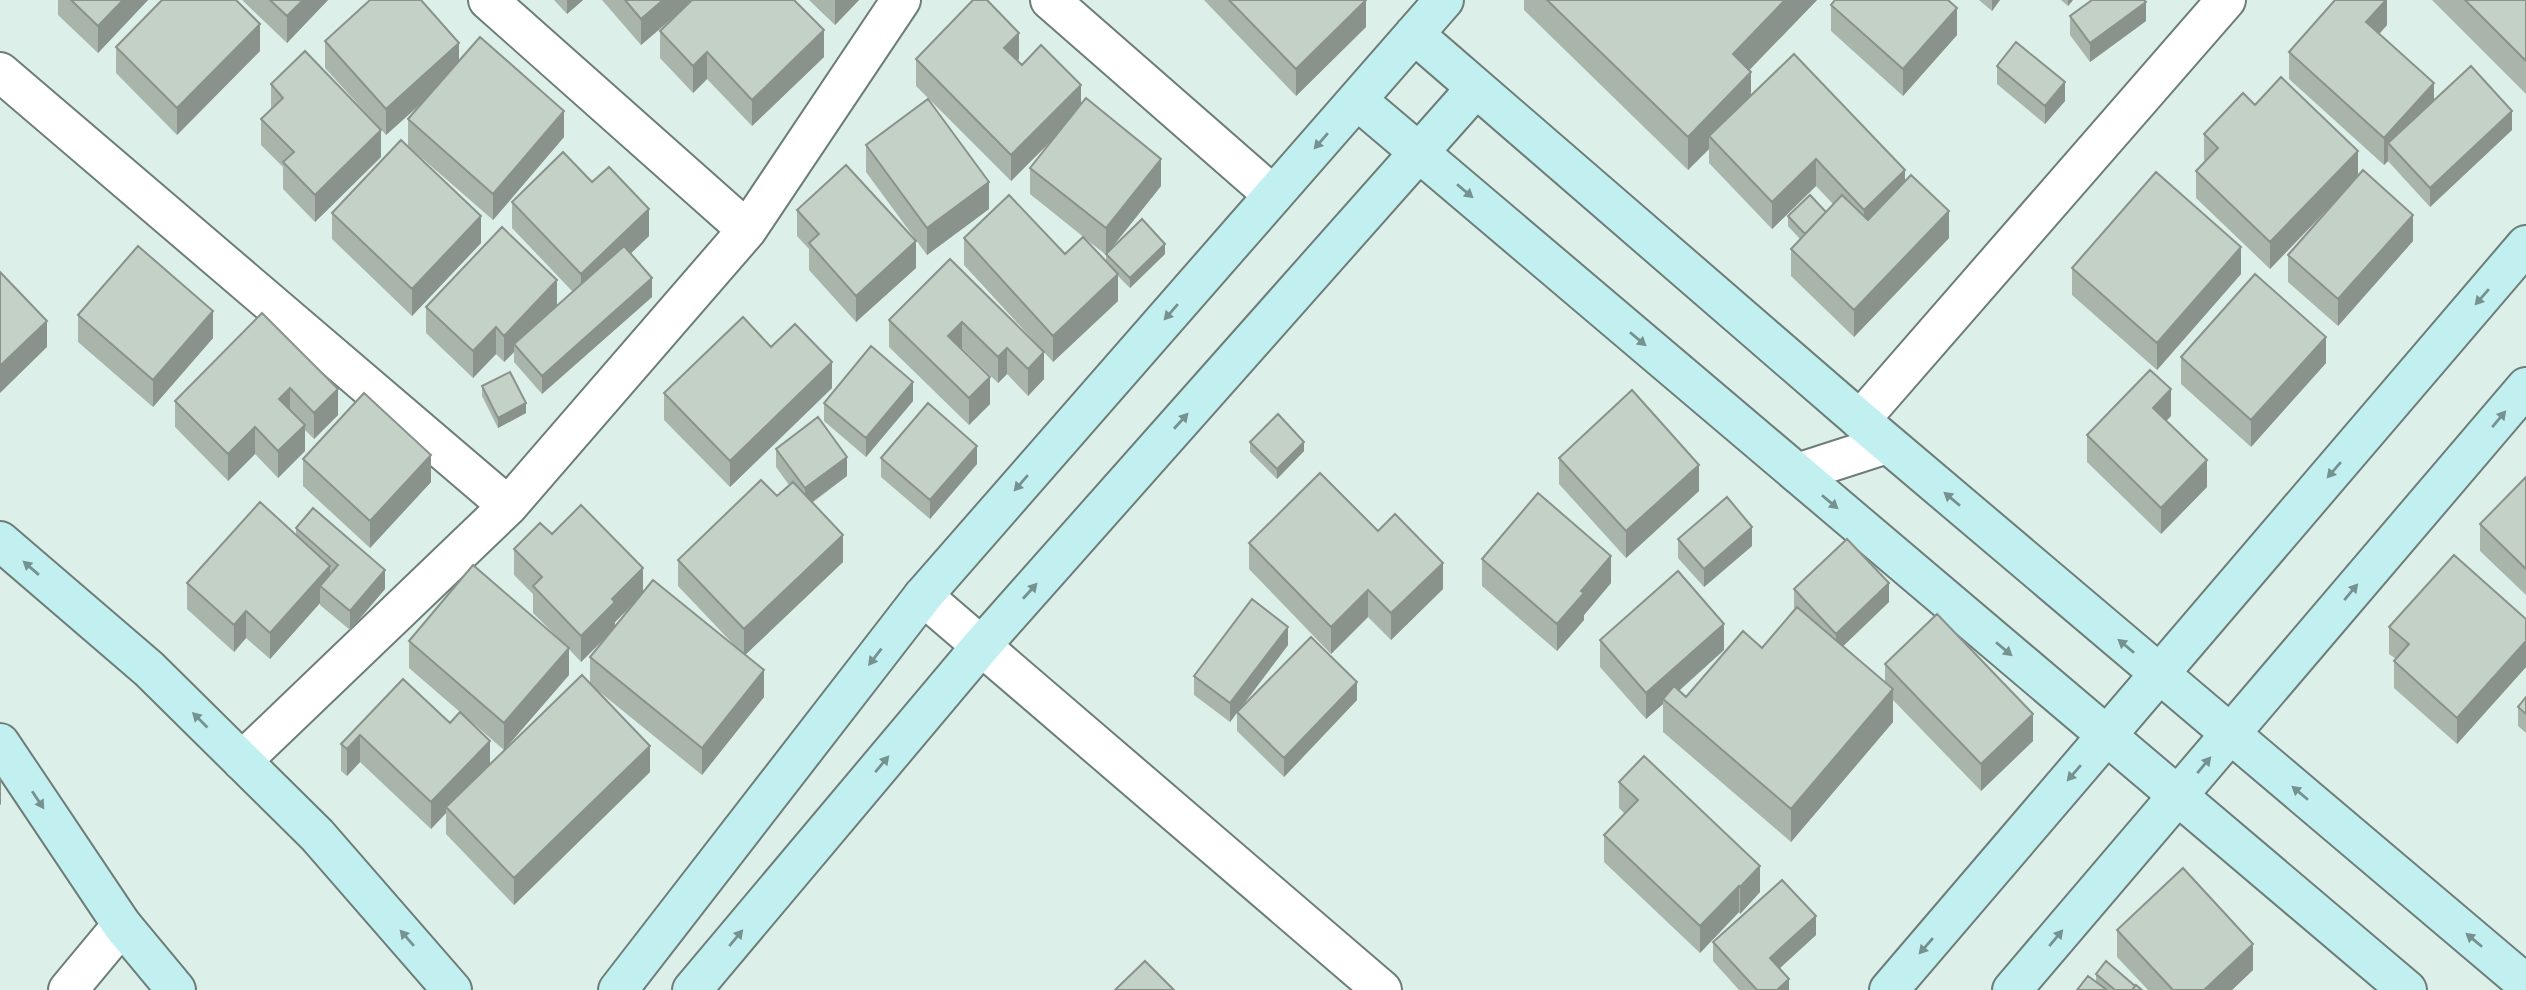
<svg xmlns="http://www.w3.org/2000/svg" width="2526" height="990" font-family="'DM Sans',sans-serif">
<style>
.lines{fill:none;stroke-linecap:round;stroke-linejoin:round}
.street-casing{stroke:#6d7d78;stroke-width:42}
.secondary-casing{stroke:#6d7d78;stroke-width:42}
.street{stroke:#fff;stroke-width:38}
.secondary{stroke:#c2f0f0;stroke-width:38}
.wall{fill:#a9b4ab;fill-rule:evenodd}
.shaded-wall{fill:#89928b}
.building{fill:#c4d1c7;stroke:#89928b;stroke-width:2}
.oneway{fill:#759190}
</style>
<rect width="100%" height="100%" fill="#ddefe9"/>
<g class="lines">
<!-- street casing -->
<g class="street-casing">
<path id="street" d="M488,0L747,230
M1050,0L1273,195
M0,72L508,506
M1860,420L2226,0
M1797,473L1887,444
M923,596L1382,990
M242,761L508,506L747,230L901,0
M68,990L122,925"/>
</g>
<!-- secondary casing -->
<g class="secondary-casing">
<path id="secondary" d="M1414,34L1860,420L2526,984
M1357,100L2407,990
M0,541L149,669L317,835L452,990
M0,743L122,925L176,990
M618,990L923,596L1444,0
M692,990L982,645L1476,88
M1889,990L2526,245
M2012,990L2526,387"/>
</g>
<!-- street -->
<use href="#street" class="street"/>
<!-- secondary -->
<use href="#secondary" class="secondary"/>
</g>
<!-- wall -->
<path class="wall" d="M58,0H148L98,53L58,15Z
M242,0H328L287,43Z
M554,0H583L567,14Z
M602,0H794L824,57L752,126L707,79L693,93L660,58V31L679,13L641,45Z
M809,0H859L835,25Z
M1204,0H1366V27L1296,96Z
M1524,0H1817L1749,70L1751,95L1905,181L1949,238L1854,337L1791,276V249L1800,239L1788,226V216L1826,212L1833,204L1816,186L1772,229L1709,163V149L1688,170L1524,10Z
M1979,0H2000L1992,11Z
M2061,0H2073L2068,6Z
M2387,0V25L2379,34L2434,100L2512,130L2430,207L2388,161L2384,165L2289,79V52Z
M2432,0H2526V94Z
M1831,5L1957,35L1903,96L1831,31Z
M2070,16L2146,21L2090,62L2070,35Z
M325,41L459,61L564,137L493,220L408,146V119L422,103L386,135L325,68Z
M116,47L260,51L177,135L116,73Z
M916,59H1019L1018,61L1022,65L1081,105L1161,186L1108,252L1165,254L1130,288L1118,276V301L1053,362L1044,352V379L1028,396L1007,374L998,383L962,348V349L990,404L969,425L889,347V320L950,259L1043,351L964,265V238L1106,261V255L1030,194V168L1052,140L1011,181L916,86Z
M1997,66L2065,101L2045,124L1997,84Z
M271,84L381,157L315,222L283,189V167L261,145V119L271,110Z
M2255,105L2358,176L2413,241L2338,326L2288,282V255L2347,189L2270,269L2196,198V171L2205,162L2204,160V134Z
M866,145L989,209L927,255L866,172Z
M592,182L649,236L630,254L652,297L542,394L514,362V352L504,362L496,354L473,378L426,333V307L557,305L573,292L512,228V202Z
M797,210L916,268L856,322L809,270V249L797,236Z
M332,213L481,243L412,316L332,239Z
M2072,268L2241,274L2157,370L2072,295Z
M262,313L338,415L314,439L305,430V451L278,478L255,454L228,481L175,427V401Z
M78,315L213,338L153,407L78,342Z
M771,347L832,388L730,487L664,420V393Z
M2181,357L2326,363L2251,447L2181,384Z
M482,386L526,413L498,428L482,396Z
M913,401L866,457L824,421V403Z
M2171,416L2166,421L2207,487L2161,534L2087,462V435Z
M1250,442L1304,451L1277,479L1250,452Z
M776,449L847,476L812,503L843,562L745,655L764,697L702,775L591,685L650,772L514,905L446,834V813L431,829L360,762L347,776L341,771V744L403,679L490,765L590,684V657L608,635L581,662L569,649V675L504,750L409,668V641L562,642L533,613V594L514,575V549L552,534L643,592L735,646L678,586V560L777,496L789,485L776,467ZM634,603L615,627V622Z
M881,458L977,464L930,519L881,477Z
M1559,458L1699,491L1626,558L1559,484Z
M303,459L431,482L370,548L303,486Z
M2526,477V595L2480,551V524Z
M296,528L385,589L350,630L320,605V603L270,659L246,638L234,652L187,609V583L296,535Z
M1378,531L1443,589L1391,640L1368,617L1331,654L1249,569V543Z
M1678,539L1752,546L1704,587L1678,558Z
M1482,559L1611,583L1584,615V620L1557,651L1482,586Z
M1794,589L1889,602L1843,646L1885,682V664L2033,741L1981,791L1893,700V722L1791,842L1663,732V704L1646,719L1600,667V640L1724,650L1679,691L1686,697L1762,648L1795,609L1794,608Z
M2526,619V667L2457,744L2394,688V661L2396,659L2389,654V627Z
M1288,645L1238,712L1357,700L1284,777L1237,731V713L1230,722L1194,695V676Z
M2526,697V733L2518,726V707Z
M1619,782L1760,892L1740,914L1739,912L1700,953L1604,862V835L1625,814L1619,808Z
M2117,930L2253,970L2232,990H2148L2117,957Z
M1816,935L1779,969L1789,990H1739L1713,961V942Z
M2096,974L2135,986L2142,990H2077L2096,982Z"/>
<!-- shaded-wall -->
<path class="shaded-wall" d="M123,0H148L98,53V26Z
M303,0H328L287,43V16Z
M567,0H583L567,14Z
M663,0H693L641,45V19Z
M835,0H859L835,25Z
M1366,0V27L1296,96V69Z
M1785,0H1817L1733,87V54Z
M1992,0H2000L1992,11Z
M2068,0H2073L2068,6Z
M2386,0H2387V25L2366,49V22Z
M2146,2V21L2090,62V43Z
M1957,8V35L1903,96V69Z
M260,24V51L177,135V108Z
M824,30V57L752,126V100Z
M1019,33V59L1004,74V48Z
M459,43V69L386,135V109Z
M707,52V79L693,93V66Z
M1751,72V105L1709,136V149L1688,170V137Z
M2065,82V101L2045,124V106Z
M2434,83V110L2388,143V161L2384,165V138Z
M1081,85V111L1011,181V155Z
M564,111V137L493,220V194Z
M2512,111V130L2430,207V188Z
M381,130V157L315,222V195Z
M2358,151V177L2270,269V242Z
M1161,159V186L1106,255V228Z
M1816,159V186L1772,229V202Z
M1905,170V196L1864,236V210Z
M989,182V209L927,255V228Z
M649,209V236L581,301V274Z
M1949,211V238L1854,337V310Z
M2413,215V241L2338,326V299Z
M481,216V243L412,316V289Z
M916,241V268L856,322V296Z
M1165,244V254L1130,288V278Z
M2241,247V274L2157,370V343Z
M1118,274V301L1053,362V336Z
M652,278V297L542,394V376Z
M557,280V307L514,344V352L504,362V336Z
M213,311V338L153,407V380Z
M47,321V347L0,393V366Z
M962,322V348L948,362V336Z
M496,327V354L473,378V351Z
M2326,337V363L2251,447V420Z
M1007,348V374L998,383V357Z
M1044,352V379L1028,396V369Z
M832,362V388L730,487V461Z
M990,377V404L969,425V398Z
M913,382V401L866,457V438Z
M290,388V415L279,399Z
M338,389V415L314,439V413Z
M2171,389V416L2153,434V408Z
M526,403V413L498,428V418Z
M305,425V451L278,478V451Z
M255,427V454L228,481V454Z
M1304,442V451L1277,479V469Z
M977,446V464L930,519V500Z
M431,455V482L370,548V521Z
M847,457V476L805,507V488Z
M2207,460V487L2161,534V508Z
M1699,465V491L1626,558V531Z
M1752,527V546L1704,587V569Z
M843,535V562L744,656V629Z
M1611,556V583L1584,615V620L1557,651V624L1581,591Z
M1443,563V589L1391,640V613Z
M330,566V592L320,586V603L270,659V633Z
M643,568V594L615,622V628L581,662V636L612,599Z
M385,570V589L350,630V611Z
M1889,583V602L1836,653V634Z
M1368,590V617L1331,654V627Z
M246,611V638L234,652V625Z
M1724,624V650L1666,702L1663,699V704L1646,719V693Z
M1288,627V645L1230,722V703Z
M2526,641V667L2457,744V718Z
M569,648V675L504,750V723Z
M764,670V697L702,775V748Z
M1357,682V700L1284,777V758Z
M1893,689V722L1791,842V809Z
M2033,714V741L1981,791V764Z
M360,735V762L347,776V749Z
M490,741V767L446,807V813L431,829V802Z
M650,746V772L514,905V878Z
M1,777V804L0,805V778Z
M1760,866V892L1740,914V887Z
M1739,886V912L1700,953V926Z
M1816,916V935L1770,977V958Z
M2253,944V970L2232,990H2204Z
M1789,979V990H1777Z"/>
<!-- building -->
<path class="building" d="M71,0H123L98,26Z
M162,0H236L260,24L177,108L116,47Z
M270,0H303L287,16Z
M370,0H421L459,43L386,109L325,41Z
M625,0H663L641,19Z
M692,0H794L824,30L752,100L707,52L693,66L660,31Z
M973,0H987L1019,33L1004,48L1022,65L1041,45L1081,85L1011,155L916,59Z
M1229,0H1366L1296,69Z
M1547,0H1785L1733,54L1751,72L1688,137Z
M1835,0H1948L1957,8L1903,69L1831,5Z
M2092,0H2144L2146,2L2090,43L2070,16Z
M2335,0H2386L2366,22L2434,83L2384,138L2289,52Z
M2465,0H2526V61Z
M480,37L564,111L493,194L408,119Z
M2016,42L2065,82L2045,106L1997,66Z
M305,51L381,130L315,195L283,162L294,152L261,119L283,98L271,84Z
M1794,54L1905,170L1864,210L1816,159L1772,202L1709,136Z
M2471,66L2512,111L2430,188L2388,143Z
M2281,77L2358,151L2270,242L2196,171L2218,148L2204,134L2243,93L2255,105Z
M1086,98L1161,159L1106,228L1030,168Z
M928,99L989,182L927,228L866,145Z
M401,140L481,216L412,289L332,213Z
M563,152L592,182L609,167L649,209L581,274L512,202Z
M846,165L916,241L856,296L809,243L819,234L797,210Z
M2363,170L2413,215L2338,299L2288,255Z
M2156,172L2241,247L2157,343L2072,268Z
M1911,175L1949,211L1854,310L1791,249L1842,195L1868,220Z
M1009,195L1065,254L1083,237L1118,274L1053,336L964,238Z
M1810,195L1826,212L1805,234L1788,216Z
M1142,219L1165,244L1130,278L1106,254Z
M502,227L557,280L504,336L496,327L473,351L426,307Z
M138,246L213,311L153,380L78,315Z
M624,246L652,278L542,376L514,344Z
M950,259L1044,352L1028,369L1007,348L998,357L962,322L948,336L990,377L969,398L889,320Z
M0,272L47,321L0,366Z
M2255,274L2326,337L2251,420L2181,357Z
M262,313L338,389L314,413L290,388L279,399L305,425L278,451L255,427L228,454L175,401Z
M743,317L771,347L795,324L832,362L730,461L664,393Z
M871,346L913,382L866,438L824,403Z
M2150,370L2171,389L2153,408L2207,460L2161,508L2087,435Z
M510,372L526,403L498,418L482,386Z
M1632,390L1699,465L1626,531L1559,458Z
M364,393L431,455L370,521L303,459Z
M928,403L977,446L930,500L881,458Z
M1278,414L1304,442L1277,469L1250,442Z
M818,417L847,457L805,488L776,449Z
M1320,473L1378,531L1395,514L1443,563L1391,613L1368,590L1331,627L1249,543Z
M2526,477V569L2480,524Z
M761,480L777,496L793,482L843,535L744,629L678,560Z
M1538,493L1611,556L1581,591L1584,593L1557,624L1482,559Z
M1727,497L1752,527L1704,569L1678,539Z
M260,502L330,566L270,633L246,611L234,625L187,583Z
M581,505L643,568L612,599L615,602L581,636L533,586L542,577L514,549L540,523L552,534Z
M313,508L385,570L350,611L320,586L338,565L296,528Z
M1847,539L1889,583L1836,634L1794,589Z
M2454,555L2526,619V641L2457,718L2394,661L2409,644L2389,627Z
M473,565L569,648L504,723L409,641Z
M1678,571L1724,624L1646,693L1600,640Z
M653,580L764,670L702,748L590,657Z
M1252,599L1288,627L1230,703L1194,676Z
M1797,607L1893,689L1791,809L1663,699L1674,686L1686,697L1743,631L1762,648Z
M1937,614L2033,714L1981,764L1885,664Z
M1311,637L1357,682L1284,758L1237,712Z
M582,675L650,746L514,878L446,807Z
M403,679L450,723L460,712L490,741L431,802L360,735L347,749L341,744Z
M2526,697V714L2518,707Z
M1644,756L1760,866L1740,887L1739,886L1700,926L1604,835L1638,800L1619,782Z
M2183,868L2253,944L2204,990H2173L2117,930Z
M1782,880L1816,916L1770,958L1789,979L1777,990H1757L1713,942Z
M1145,961L1174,990H1115Z
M2106,961L2135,986L2132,990H2115L2096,974Z
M2088,976L2107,990H2077Z
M2136,985L2142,990H2132Z"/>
<!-- one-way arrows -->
<defs><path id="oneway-solid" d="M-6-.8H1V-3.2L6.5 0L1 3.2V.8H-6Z" transform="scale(1.75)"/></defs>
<g class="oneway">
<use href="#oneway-solid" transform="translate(1321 141) rotate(131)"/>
<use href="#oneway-solid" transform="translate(1465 191) rotate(40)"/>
<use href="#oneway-solid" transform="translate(2482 297) rotate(131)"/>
<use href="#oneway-solid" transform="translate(1171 312) rotate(131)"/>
<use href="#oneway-solid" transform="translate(1638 339) rotate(40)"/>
<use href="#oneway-solid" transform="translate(2499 419) rotate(-50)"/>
<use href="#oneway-solid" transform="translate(1181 421) rotate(-48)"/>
<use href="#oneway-solid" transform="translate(2334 470) rotate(131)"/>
<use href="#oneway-solid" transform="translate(1021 483) rotate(131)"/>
<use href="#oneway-solid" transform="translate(1952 499) rotate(-140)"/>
<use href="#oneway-solid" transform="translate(1830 502) rotate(40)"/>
<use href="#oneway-solid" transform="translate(31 568) rotate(-139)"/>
<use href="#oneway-solid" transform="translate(1030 591) rotate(-48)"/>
<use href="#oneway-solid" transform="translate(2351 592) rotate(-50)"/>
<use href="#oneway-solid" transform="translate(2126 646) rotate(-140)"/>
<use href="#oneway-solid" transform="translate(2004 649) rotate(40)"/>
<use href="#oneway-solid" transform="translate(875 657) rotate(128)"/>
<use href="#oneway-solid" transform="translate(200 720) rotate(-135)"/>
<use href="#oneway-solid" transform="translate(882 764) rotate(-50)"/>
<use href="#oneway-solid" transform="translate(2204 765) rotate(-50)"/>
<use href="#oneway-solid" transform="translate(2074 773) rotate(131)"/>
<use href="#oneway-solid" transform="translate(2300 793) rotate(-140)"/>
<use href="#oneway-solid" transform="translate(38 800) rotate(56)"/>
<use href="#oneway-solid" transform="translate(407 938) rotate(-131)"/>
<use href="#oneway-solid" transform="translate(736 938) rotate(-50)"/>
<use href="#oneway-solid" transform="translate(2056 938) rotate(-50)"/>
<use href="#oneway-solid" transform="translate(2474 940) rotate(-140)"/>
<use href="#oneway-solid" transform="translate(1926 946) rotate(131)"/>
</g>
</svg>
